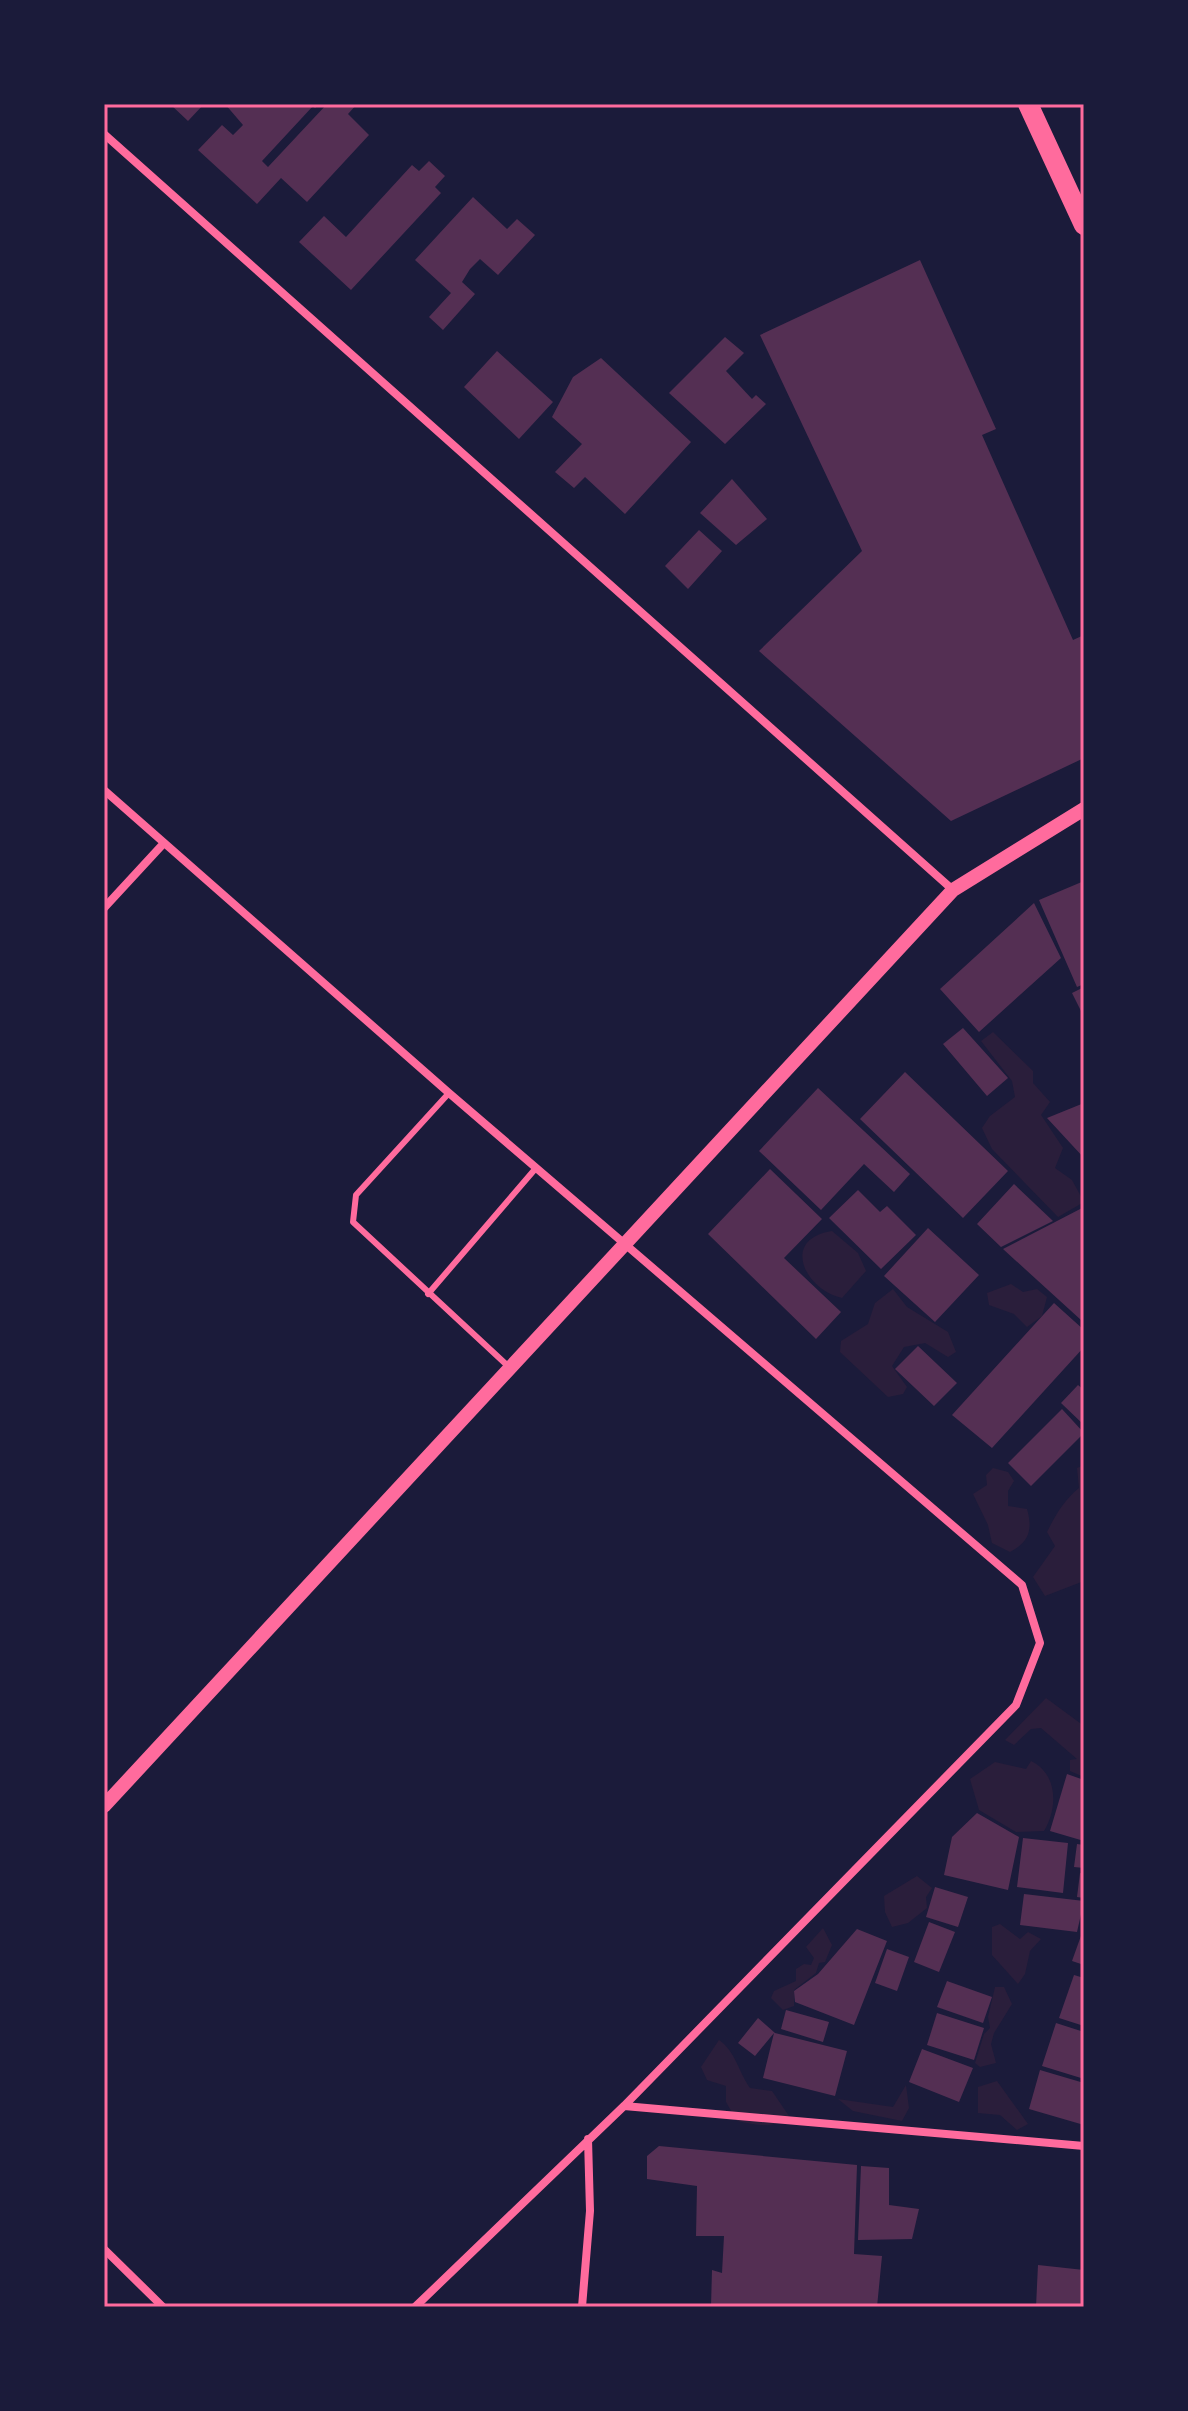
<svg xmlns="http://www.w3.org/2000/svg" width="1188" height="2411" font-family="Inter,sans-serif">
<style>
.green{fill:#2a1e3b}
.building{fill:#542f53}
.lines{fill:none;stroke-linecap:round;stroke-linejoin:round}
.service{stroke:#ff6b9d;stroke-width:6}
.minor{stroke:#ff6b9d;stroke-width:8}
.tertiary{stroke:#ff6b9d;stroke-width:14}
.primary{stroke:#ff6b9d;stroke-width:20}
.neatline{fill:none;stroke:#ff6b9d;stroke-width:3}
</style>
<rect width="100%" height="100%" fill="#1b1b3a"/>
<!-- green -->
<path class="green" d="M993,1032L1033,1071V1083L1050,1102L1041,1115L1063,1148L1055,1168L1072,1180L1084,1202L1058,1217L992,1149L982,1128L990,1116L1015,1097L1012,1081L981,1041Z
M832,1231L858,1253L866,1271L842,1298C805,1290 780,1239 832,1231Z
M1011,1284L1023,1292L1037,1289L1047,1297L1042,1316L1027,1327L1014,1314L989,1305L987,1293Z
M893,1289L907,1307L948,1332L956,1352L948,1357L925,1343L904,1347L892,1366L907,1387L903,1394L888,1397L840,1352L841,1341L868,1324L875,1303Z
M1084,1465V1581L1045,1596L1033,1577L1055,1546L1047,1532C1055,1516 1064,1500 1079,1488L1077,1468Z
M993,1468L1008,1472L1014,1481L1008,1491V1506L1027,1509C1033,1530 1029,1542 1010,1552L992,1543L988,1525L973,1494L987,1485L986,1475Z
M1046,1698L1084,1726V1777L1070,1771V1760L1077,1759L1041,1728L1031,1729L1014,1745L1005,1740Z
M1031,1761C1058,1774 1058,1808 1044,1831L1016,1832L979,1810L970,1779L995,1762L1026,1769Z
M917,1876L932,1888L926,1897L927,1908L908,1923L892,1927L885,1912L884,1896Z
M1000,1924L1020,1939L1028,1932L1041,1939L1030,1951L1025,1974L1018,1984L992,1955V1927Z
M823,1928L832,1945L825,1962L819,1963L816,1973L794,1990V2006L783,2010L771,1998L774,1991L796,1981V1969L804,1964L811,1965L814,1958L806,1947Z
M995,1987H1004L1012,2004L994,2033L991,2044L996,2063L980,2067L975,2063L984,2034L990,2028L988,2017Z
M719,2040C736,2052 738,2071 750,2088L772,2091L789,2116C773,2130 757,2125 737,2121L726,2102V2086L707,2080L701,2067Z
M997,2081L1028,2124L1017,2130L1000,2115L978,2113V2087Z
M906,2085L909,2108L902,2121L853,2111L838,2099L893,2107Z"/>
<!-- building -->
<path class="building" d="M170,104H204L188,121Z
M225,104H320L315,108L313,106L262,161L268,167L327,104H357L348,114L369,135L307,202L281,178L257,204L198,150L222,125L233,135L243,125Z
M429,161L445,176L435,187L441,193L351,290L299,242L324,216L346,237L412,165L419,171Z
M473,197L507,229L517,219L535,235L498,275L480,259L470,269L462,282L475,294L443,330L429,317L451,293L415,260Z
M920,260L996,429L982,435L1073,640L1084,635V758L951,821L759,651L862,551L760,335Z
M725,337L744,353L726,371L752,399L756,395L766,404L725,444L669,393Z
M497,351L553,402L519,439L464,387Z
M601,358L691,442L625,514L585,477L574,488L555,472L582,444L552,417L573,377Z
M732,479L767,519L736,545L700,513Z
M699,530L722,551L688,589L665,566Z
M1084,881V984L1077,987L1039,900Z
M1034,903L1061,958L979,1032L940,989Z
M1084,987V1017L1072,993Z
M963,1028L1008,1078L987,1096L943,1044Z
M905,1072L1008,1171L963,1218L860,1119Z
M818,1088L910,1174L894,1192L864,1164L821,1210L759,1151Z
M1084,1103V1158L1047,1118Z
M770,1169L822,1219L784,1258L841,1312L816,1339L708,1234Z
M1014,1184L1053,1221L1001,1247L977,1224Z
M858,1190L880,1212L887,1206L916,1235L881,1269L829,1218Z
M1084,1207V1319L1081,1320L1003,1249Z
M928,1228L979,1275L935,1322L884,1276Z
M1054,1303L1084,1330V1347L992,1448L952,1415Z
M918,1346L957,1383L934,1406L895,1369Z
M1078,1385L1084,1390V1425L1061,1403Z
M1062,1409L1084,1433L1031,1486L1008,1463Z
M1067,1774L1084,1780V1841L1050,1831Z
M977,1813L1019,1837L1008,1890L944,1875L952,1837Z
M1023,1838L1068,1843L1063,1893L1017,1887Z
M1077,1844L1084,1845V1868L1074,1867Z
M1080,1873L1084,1874V1898L1077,1897Z
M935,1887L968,1897L958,1927L926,1917Z
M1024,1894L1084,1901L1077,1932L1020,1925Z
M929,1922L955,1932L939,1972L914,1962Z
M857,1929L887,1941L854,2025L795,2002L794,1991L818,1974Z
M1082,1933H1084V1965L1072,1961Z
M887,1949L909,1957L897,1991L875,1983Z
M1074,1975L1084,1978V2026L1059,2018Z
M947,1981L992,1997L983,2023L937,2007Z
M786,2010L829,2022L823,2042L781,2029Z
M937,2013L984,2028L974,2060L927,2045Z
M758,2018L775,2033L847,2051L835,2096L763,2078L774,2033L755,2056L738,2043Z
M1056,2023L1084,2032L1081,2078L1042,2066Z
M922,2049L973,2068L959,2102L909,2082Z
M1040,2070L1084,2083V2125L1029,2109Z
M659,2146L857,2165L854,2254L882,2256L877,2307H711L712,2270L722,2273L724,2236H696L697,2186L647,2179V2156Z
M861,2166L889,2168V2205L919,2209L912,2239L858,2240Z
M1038,2265L1084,2270V2307H1036Z"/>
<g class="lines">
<!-- service -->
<path class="service" d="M449,1093L356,1195L353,1222L509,1367
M428,1294L536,1168"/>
<!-- minor -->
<path class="minor" d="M104,134L953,890
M104,790L449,1093L1022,1585L1040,1643L1016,1705L624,2106L415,2307
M104,908L164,843
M624,2106L1084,2146
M104,2249L163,2307
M582,2307L590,2211L588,2139"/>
<!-- tertiary -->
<path class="tertiary" d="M104,1806L953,890L1084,809"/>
<!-- primary -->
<path class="primary" d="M1028,104L1084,225"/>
</g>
<!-- border -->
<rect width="1188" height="2411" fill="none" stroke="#1b1b3a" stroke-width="212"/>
<rect x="106" y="106" width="976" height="2199" class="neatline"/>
</svg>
